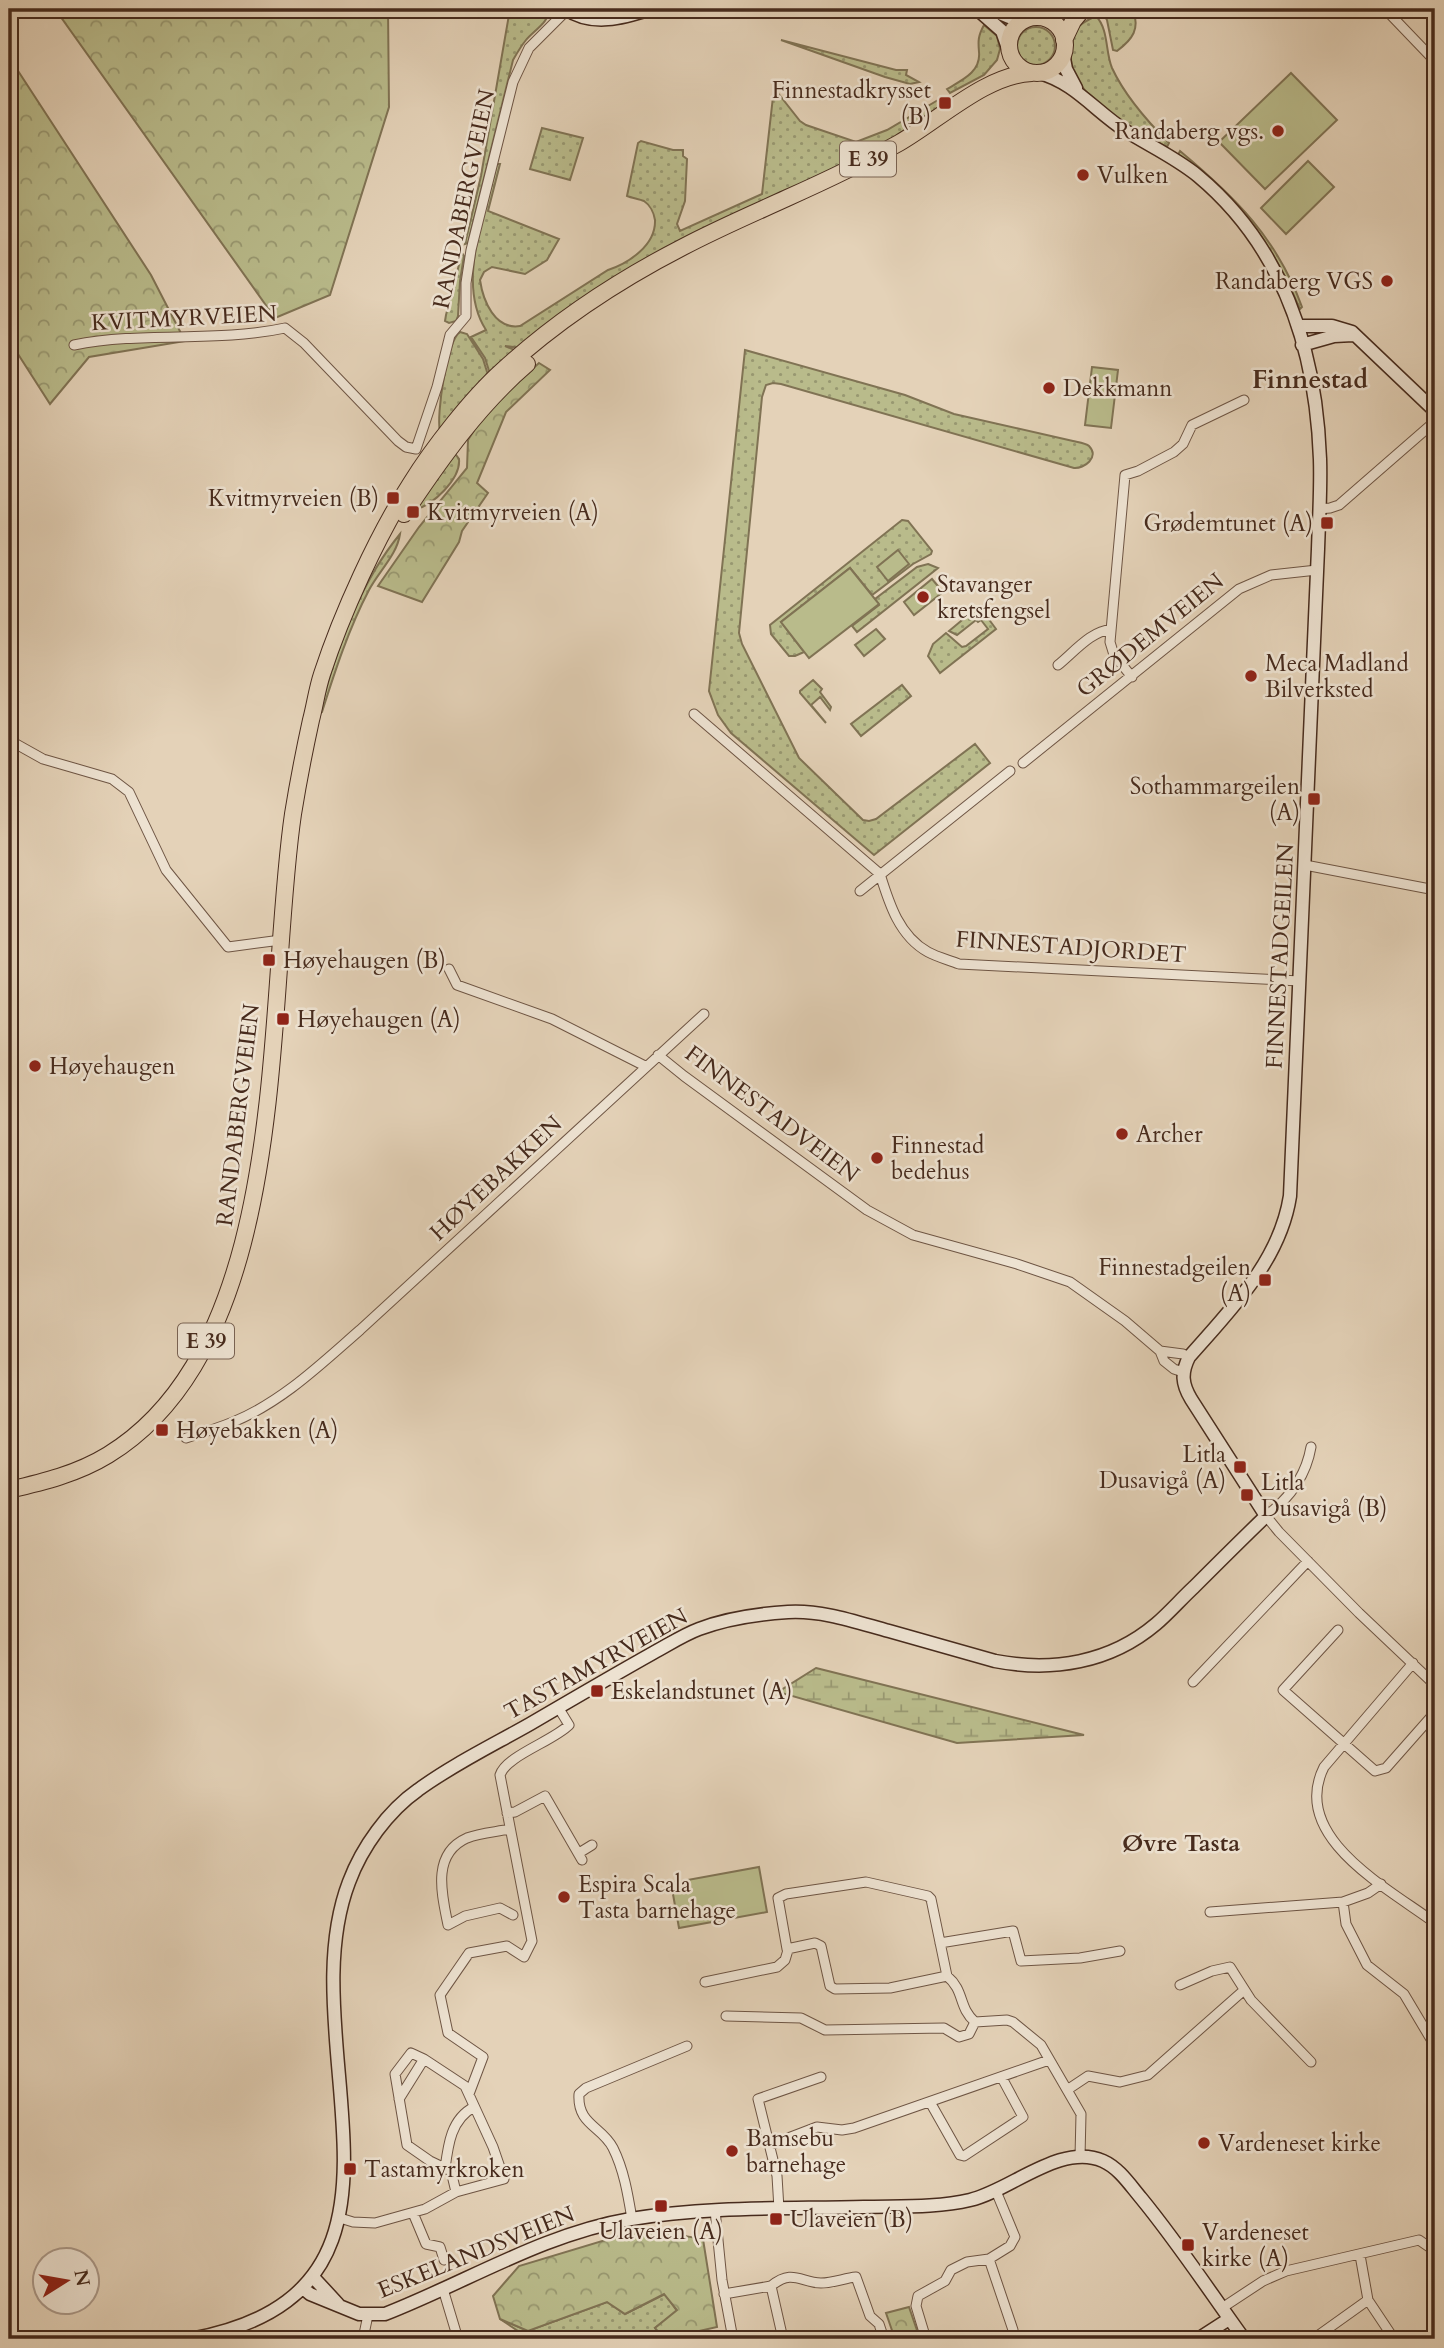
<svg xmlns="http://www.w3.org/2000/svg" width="1444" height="2348" font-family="Cardo,serif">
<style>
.grass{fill:url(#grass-dots);stroke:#807354;stroke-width:2}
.forest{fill:url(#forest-crowns);stroke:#807354;stroke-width:2}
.wetland{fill:url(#wetland-marsh);stroke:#807354;stroke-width:2}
.pitch{fill:#b9bb8b;stroke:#807354;stroke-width:2}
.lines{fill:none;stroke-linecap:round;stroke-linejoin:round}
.street-casing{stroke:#6e5544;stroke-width:11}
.secondary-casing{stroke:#472b1d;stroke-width:15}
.highway-casing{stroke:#472b1d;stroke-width:18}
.street{stroke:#ede2d1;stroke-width:9}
.secondary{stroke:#ede2d1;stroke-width:12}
.highway{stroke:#e4d2b8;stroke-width:16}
.poi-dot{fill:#8f2418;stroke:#ede2d1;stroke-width:2.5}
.labels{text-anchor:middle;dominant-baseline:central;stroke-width:5;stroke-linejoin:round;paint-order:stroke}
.shield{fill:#ede2d1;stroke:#796253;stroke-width:2}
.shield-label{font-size:21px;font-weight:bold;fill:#472b1d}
.poi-label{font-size:23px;fill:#472b1d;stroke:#ede2d1;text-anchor:start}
.street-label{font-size:23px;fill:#472b1d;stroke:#ede2d1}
.neighbourhood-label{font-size:24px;font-weight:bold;fill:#472b1d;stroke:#ede2d1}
.quarter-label{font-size:26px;font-weight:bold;fill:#472b1d;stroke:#ede2d1}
</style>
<defs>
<pattern id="grass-dots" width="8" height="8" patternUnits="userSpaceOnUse" patternTransform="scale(1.75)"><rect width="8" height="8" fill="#b9bb8b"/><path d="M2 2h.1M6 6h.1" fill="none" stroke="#989871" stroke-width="1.8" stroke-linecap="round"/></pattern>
<pattern id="forest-crowns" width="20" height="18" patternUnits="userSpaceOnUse" patternTransform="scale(1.75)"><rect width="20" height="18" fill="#b9bb8b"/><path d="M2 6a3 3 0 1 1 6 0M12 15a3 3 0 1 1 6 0" fill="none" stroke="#989871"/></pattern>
<pattern id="wetland-marsh" width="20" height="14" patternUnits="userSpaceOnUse" patternTransform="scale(1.75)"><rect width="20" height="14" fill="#b9bb8b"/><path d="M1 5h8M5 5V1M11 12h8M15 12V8" fill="none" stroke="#989871"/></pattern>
</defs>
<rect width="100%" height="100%" fill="#e4d2b8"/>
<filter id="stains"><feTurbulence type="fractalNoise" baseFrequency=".00286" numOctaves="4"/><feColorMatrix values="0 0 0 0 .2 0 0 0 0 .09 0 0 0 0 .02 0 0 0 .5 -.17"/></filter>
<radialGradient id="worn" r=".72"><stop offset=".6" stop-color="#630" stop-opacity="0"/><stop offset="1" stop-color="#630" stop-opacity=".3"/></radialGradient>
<!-- grass -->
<path class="grass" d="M510,9H549C549,23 534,30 526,40C521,46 517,53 513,60L468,243L465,244L481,176Z
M1103,9H1133C1140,29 1133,39 1117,51L1113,50L1107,20L1101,10Z
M1096,16C1109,30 1105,51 1112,68C1125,96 1148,122 1169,143L1167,147C1138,134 1081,100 1072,68C1070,61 1071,53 1072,46C1073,27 1081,23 1096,16Z
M984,25L997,36L1000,49L997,60L984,75L950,93L947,89C962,80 981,72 979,52C978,41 978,36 984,25Z
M1017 46a19 19 0 1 1 38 0a19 19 0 1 1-38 0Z
M781,40L896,70H907L906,75L919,82L910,84L885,77Z
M774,88L800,121L806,125L856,142L887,130L938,100L941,105C893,152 822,171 764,203C682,249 602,299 521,348L505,346L517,351L490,374L485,358L471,337L486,330C456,284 485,213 497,164H500L488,211L559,239L547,260L525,274L492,267L484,272L480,280C483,301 495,330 520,326L608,270C629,263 656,245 655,220C654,213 650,205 644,201C639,199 632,198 627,196L638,143L641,141L673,150H683V156L687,159L685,201L677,224L680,231L762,194Z
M542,128L583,138L570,180L530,169Z
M1180,151C1235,197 1277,238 1302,307L1300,309L1298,305C1273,244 1233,193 1178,155Z
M462,253L464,256L460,281L458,316L456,321L449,323L445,321L446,315Z
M460,332L467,334L483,359L488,375L440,432C436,415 447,341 460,332Z
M745,350L905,395L954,414L1073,441C1077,442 1086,443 1089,446C1100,457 1084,469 1074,468L781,384L773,383L766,385L762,397L739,633L742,644L799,758L863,820L869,821L876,819L975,744L990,763L874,855L731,733L718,715L709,691Z
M453,451L459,459C461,479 433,505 416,509Z
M902,520L908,521L932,551L931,554L913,564L872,595L850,568L781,622L804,652L795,656H789L771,634L770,625Z
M400,534C397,555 379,571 369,590C349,628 335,671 322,712L320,713C335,651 359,584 400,534Z
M928,564L938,568L857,632L852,626L879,605L875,599L917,567Z
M979,606L996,629L940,673L928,656L933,644L946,633L962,647L966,646L988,629L981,620L978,622L976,620L957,635L949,631Z
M813,680L822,689L820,692L831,707L830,710L820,697L811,705L826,723L800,693V691Z
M902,685L911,696L861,736L851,724Z
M665,2294L677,2311L655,2328L664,2339H530L500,2319L528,2331L607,2302L625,2314Z"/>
<!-- forest -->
<path class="forest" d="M65,9H388L389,107L330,295L275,318L58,13Z
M9,57L151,275L185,341L89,357L50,404L9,340Z
M539,363L550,370L506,412L477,483L488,493L462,531L459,542L422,602L378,586L419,527L467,468L468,440L487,410Z
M642,2229L703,2239L717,2327L664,2339L655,2328L677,2310L664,2294L625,2314L607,2302L528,2331L500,2319L493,2296L519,2266Z
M909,2307L920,2339H895L886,2313Z"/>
<!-- wetland -->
<path class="wetland" d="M816,1668L1084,1735L957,1743L778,1692Z"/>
<!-- pitch -->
<path class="pitch" d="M1291,73L1337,120L1265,189L1219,142Z
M1308,161L1334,187L1286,234L1261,208Z
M1092,367L1118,370L1111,428L1085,425Z
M898,550L909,564L888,581L877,567Z
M850,568L879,604L809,658L781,622Z
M932,579L943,592L914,615L904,602Z
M876,629L885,639L864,656L855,645Z
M759,1867L767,1912L679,1928L671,1883Z"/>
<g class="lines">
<!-- street casing -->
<g class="street-casing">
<path id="street" d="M1385,9L1431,57L1435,58
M74,345C144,331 216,343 285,328L304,343L398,441L406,447L416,449L437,387L450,335L466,316V283L471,250L513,82L529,48L567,10
M1319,509L1330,508L1339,505L1432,424
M1058,665C1072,654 1093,629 1111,630
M1132,677L1114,655L1110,642L1125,475L1138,471L1174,452L1183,444L1192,425L1244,400
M694,714L880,874C889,903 899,936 928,952C937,957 949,960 959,964L1300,981
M9,740L43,759L112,779L129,792L166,870L228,947L281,940
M1023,763L1239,589L1271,575L1317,570
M1305,865L1435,890
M860,891L1010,771
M449,969L457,985L552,1019L645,1066
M658,1055L684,1076L867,1210L913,1235L1017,1264L1070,1282L1125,1321L1160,1351L1164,1361L1174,1369L1183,1372
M1160,1351L1183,1354L1189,1357
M186,1438C202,1433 218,1428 233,1422C282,1402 321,1364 360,1330L704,1014
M1311,1447C1306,1476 1290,1498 1266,1516L1279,1532L1359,1613L1435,1685
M1338,1630L1283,1690L1375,1771L1386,1768L1431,1717
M1413,1663L1324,1767C1289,1837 1388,1888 1435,1923
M1193,1682L1308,1561
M507,1813L515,1812L545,1796L582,1860
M510,1829C496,1832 480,1833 467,1838C431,1854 442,1895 448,1925L465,1916L500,1908L513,1915
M579,1853L592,1845
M866,1882L928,1896L931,1899L947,1976L890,1988L835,1989L830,1986L821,1946L815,1943L787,1949L778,1898L786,1894Z
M1343,1902L1346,1924L1367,1965L1404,1994L1435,2046
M1210,1912L1343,1902L1368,1893L1381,1884
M940,1943L1013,1931L1021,1961L1080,1958L1120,1951
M947,1976C965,1991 958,2007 975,2022L1007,2020L1013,2022L1041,2045L1081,2114L1080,2157
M705,1982L777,1967L785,1960L788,1950
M1180,1985L1212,1971L1230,1967L1251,2000L1311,2062
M726,2016L801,2018L825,2030L944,2028L959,2037L969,2034L975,2022
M1067,2090L1088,2076L1120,2082L1148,2075L1243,1991
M469,2094L483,2057L448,2033L440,1995L469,1953L507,1946L524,1957L532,1941L500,1775C506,1756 553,1741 569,1725L558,1707
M399,2099L424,2059
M930,2102L960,2155L964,2156L1023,2117L1002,2078
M770,2145L817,2127L842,2130L854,2128L1049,2060
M445,2169C448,2145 451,2119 474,2107
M996,2191L1015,2237L1010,2246L989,2259L1013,2330
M779,2209L777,2176L758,2099L821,2077
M715,2210L722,2280L733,2339
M413,2213L426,2244L440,2247L444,2260
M340,2218L353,2222L375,2223L425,2209L456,2192L504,2179L493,2147L465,2086L424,2059L411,2053L395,2074L407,2145L430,2161L451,2171L456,2192
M632,2219C628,2195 624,2170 613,2148C602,2126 577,2125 579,2094L586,2088L687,2046
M771,2286L783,2339
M443,2289L458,2339
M724,2294L771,2286C793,2268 801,2283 821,2283C833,2283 845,2278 856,2277L870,2316L879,2324L884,2339
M1368,2300L1394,2339
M1222,2308L1263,2281L1286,2271L1419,2240L1435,2251
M1068,2337L1069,2339
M363,2339L368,2315
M926,2339L916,2306L918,2296L945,2281L951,2270L967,2262L989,2259
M1321,2339L1319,2335L1368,2300L1360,2255"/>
</g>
<!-- secondary casing -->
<g class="secondary-casing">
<path id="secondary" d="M566,9C592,27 623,18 651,9
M977,9L1002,31L1009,51
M990,9L1009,17L1028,19
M1063,53L1066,69L1076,88
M1298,326H1332L1352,332L1435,411
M1302,345L1334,336L1353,335
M313,2277L338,2304
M304,2289L310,2294L359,2314H385C467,2282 543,2234 631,2219C708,2206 787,2209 864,2207C897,2206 937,2208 970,2200C1010,2191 1061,2142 1103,2161C1119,2168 1130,2185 1141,2198C1178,2243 1210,2292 1244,2339
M191,2339C451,2291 286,2046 349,1882C362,1847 388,1811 418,1790C452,1765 493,1745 530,1724C571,1700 612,1676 653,1653C668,1645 683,1635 699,1629C728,1618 757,1614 788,1612C823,1610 856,1622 889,1631C924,1641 960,1651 995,1661C1052,1672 1110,1663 1156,1624C1169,1613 1181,1599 1194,1587C1218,1563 1242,1539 1266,1516L1191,1399C1182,1384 1181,1373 1189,1357C1231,1309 1280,1261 1290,1196L1318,549C1319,519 1321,488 1320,459C1316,350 1283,247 1198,176C1176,158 1150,146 1126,131C1096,112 1074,82 1039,73
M1198,2339L1229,2319"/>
</g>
<!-- highway casing -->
<g class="highway-casing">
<path id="highway" d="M1009 45a28 28 0 1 1 56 0a28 28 0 1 1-56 0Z
M1064,40L1073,21L1083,9
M404,514C440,460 478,406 527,364
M9,1490C43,1482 77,1474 108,1455C293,1341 265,1004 293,814C298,783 304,752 311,720C315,705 317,689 322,674C342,613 377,536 411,483C433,448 471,399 502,371C554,323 619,280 683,247C717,229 752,214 787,198C825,181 863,163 899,143C939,120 987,74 1032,73"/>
</g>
<!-- street -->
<use href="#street" class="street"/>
<!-- secondary -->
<use href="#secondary" class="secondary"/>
<!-- highway -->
<use href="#highway" class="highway"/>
</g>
<!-- markers -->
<g class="poi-dot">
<rect x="938" y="96" width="14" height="14" rx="3.5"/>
<circle cx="1278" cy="131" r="7"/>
<circle cx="1083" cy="175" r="7"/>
<circle cx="1387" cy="281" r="7"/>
<circle cx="1049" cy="388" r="7"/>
<rect x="386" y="491" width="14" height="14" rx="3.5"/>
<rect x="406" y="505" width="14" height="14" rx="3.5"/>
<rect x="1320" y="516" width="14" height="14" rx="3.5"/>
<circle cx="923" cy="597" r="7"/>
<circle cx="1251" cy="676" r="7"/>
<rect x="1307" y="792" width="14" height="14" rx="3.5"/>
<rect x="262" y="953" width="14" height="14" rx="3.5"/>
<rect x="276" y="1012" width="14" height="14" rx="3.5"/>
<circle cx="35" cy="1066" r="7"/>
<circle cx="1122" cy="1134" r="7"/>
<circle cx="877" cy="1158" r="7"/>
<rect x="1258" y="1273" width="14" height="14" rx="3.5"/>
<rect x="155" y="1423" width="14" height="14" rx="3.5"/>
<rect x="1233" y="1460" width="14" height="14" rx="3.5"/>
<rect x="1240" y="1488" width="14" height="14" rx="3.5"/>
<rect x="590" y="1684" width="14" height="14" rx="3.5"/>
<circle cx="564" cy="1897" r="7"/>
<circle cx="1204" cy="2143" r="7"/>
<circle cx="732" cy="2151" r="7"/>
<rect x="343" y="2162" width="14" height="14" rx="3.5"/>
<rect x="654" y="2199" width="14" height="14" rx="3.5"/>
<rect x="769" y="2212" width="14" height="14" rx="3.5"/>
<rect x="1181" y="2238" width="14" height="14" rx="3.5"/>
</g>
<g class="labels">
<!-- shield labels -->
<g class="shield">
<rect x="840" y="141.5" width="56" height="35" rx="5"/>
<rect x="178" y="1323.5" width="56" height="35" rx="5"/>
</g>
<g class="shield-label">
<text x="868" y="159">E 39</text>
<text x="206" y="1341">E 39</text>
</g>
<!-- poi labels -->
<g class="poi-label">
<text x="931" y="90" text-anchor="end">Finnestadkrysset<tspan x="931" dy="26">(B)</tspan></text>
<text x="1264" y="131" text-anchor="end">Randaberg vgs.</text>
<text x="1097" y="175">Vulken</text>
<text x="1373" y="281" text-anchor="end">Randaberg VGS</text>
<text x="1063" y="388">Dekkmann</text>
<text x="379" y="498" text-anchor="end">Kvitmyrveien (B)</text>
<text x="427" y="512">Kvitmyrveien (A)</text>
<text x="1313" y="523" text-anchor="end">Grødemtunet (A)</text>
<text x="937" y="584">Stavanger<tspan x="937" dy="26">kretsfengsel</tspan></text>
<text x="1265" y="663">Meca Madland<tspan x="1265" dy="26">Bilverksted</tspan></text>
<text x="1300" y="786" text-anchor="end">Sothammargeilen<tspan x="1300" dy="26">(A)</tspan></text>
<text x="283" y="960">Høyehaugen (B)</text>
<text x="297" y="1019">Høyehaugen (A)</text>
<text x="49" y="1066">Høyehaugen</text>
<text x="1136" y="1134">Archer</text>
<text x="891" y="1145">Finnestad<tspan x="891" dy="26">bedehus</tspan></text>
<text x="1251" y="1267" text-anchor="end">Finnestadgeilen<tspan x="1251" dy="26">(A)</tspan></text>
<text x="176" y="1430">Høyebakken (A)</text>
<text x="1226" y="1454" text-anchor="end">Litla<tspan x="1226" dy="26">Dusavigå (A)</tspan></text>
<text x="1261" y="1482">Litla<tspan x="1261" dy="26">Dusavigå (B)</tspan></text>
<text x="611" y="1691">Eskelandstunet (A)</text>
<text x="578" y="1884">Espira Scala<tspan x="578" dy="26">Tasta barnehage</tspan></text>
<text x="746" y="2138">Bamsebu<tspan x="746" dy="26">barnehage</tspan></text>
<text x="1218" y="2143">Vardeneset kirke</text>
<text x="364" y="2169">Tastamyrkroken</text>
<text x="790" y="2219">Ulaveien (B)</text>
<text x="661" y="2231" text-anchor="middle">Ulaveien (A)</text>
<text x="1202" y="2232">Vardeneset<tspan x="1202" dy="26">kirke (A)</tspan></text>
</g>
<!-- street labels -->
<g class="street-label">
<text transform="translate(464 199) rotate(-78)">RANDABERGVEIEN</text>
<text transform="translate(184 318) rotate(-3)">KVITMYRVEIEN</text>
<text transform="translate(1150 635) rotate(-39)">GRØDEMVEIEN</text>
<text transform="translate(1071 947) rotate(4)">FINNESTADJORDET</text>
<text transform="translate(1280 956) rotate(-87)">FINNESTADGEILEN</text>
<text transform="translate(772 1114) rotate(37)">FINNESTADVEIEN</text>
<text transform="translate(238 1115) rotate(-83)">RANDABERGVEIEN</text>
<text transform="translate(496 1178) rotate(-43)">HØYEBAKKEN</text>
<text transform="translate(596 1664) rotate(-29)">TASTAMYRVEIEN</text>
<text transform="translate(476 2252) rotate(-22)">ESKELANDSVEIEN</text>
</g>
<!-- neighbourhood labels -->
<g class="neighbourhood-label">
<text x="1181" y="1843">Øvre Tasta</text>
</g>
<!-- quarter labels -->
<g class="quarter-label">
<text x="1310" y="379">Finnestad</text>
</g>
</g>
<!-- margin -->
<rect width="1444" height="2348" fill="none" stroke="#e4d2b8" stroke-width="35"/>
<rect x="10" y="10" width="1423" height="2327" fill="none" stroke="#472b1d" stroke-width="3.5"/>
<rect x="18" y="18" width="1409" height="2313" fill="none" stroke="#472b1d" stroke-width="2"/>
<!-- north arrow -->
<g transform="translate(66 2281) rotate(79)"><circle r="33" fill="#ede2d1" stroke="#ab9989" stroke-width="2"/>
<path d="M0-5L12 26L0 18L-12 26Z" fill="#8f2418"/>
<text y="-10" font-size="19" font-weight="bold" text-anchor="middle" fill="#472b1d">N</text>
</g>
<rect width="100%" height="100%" filter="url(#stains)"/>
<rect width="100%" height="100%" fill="url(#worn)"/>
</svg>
